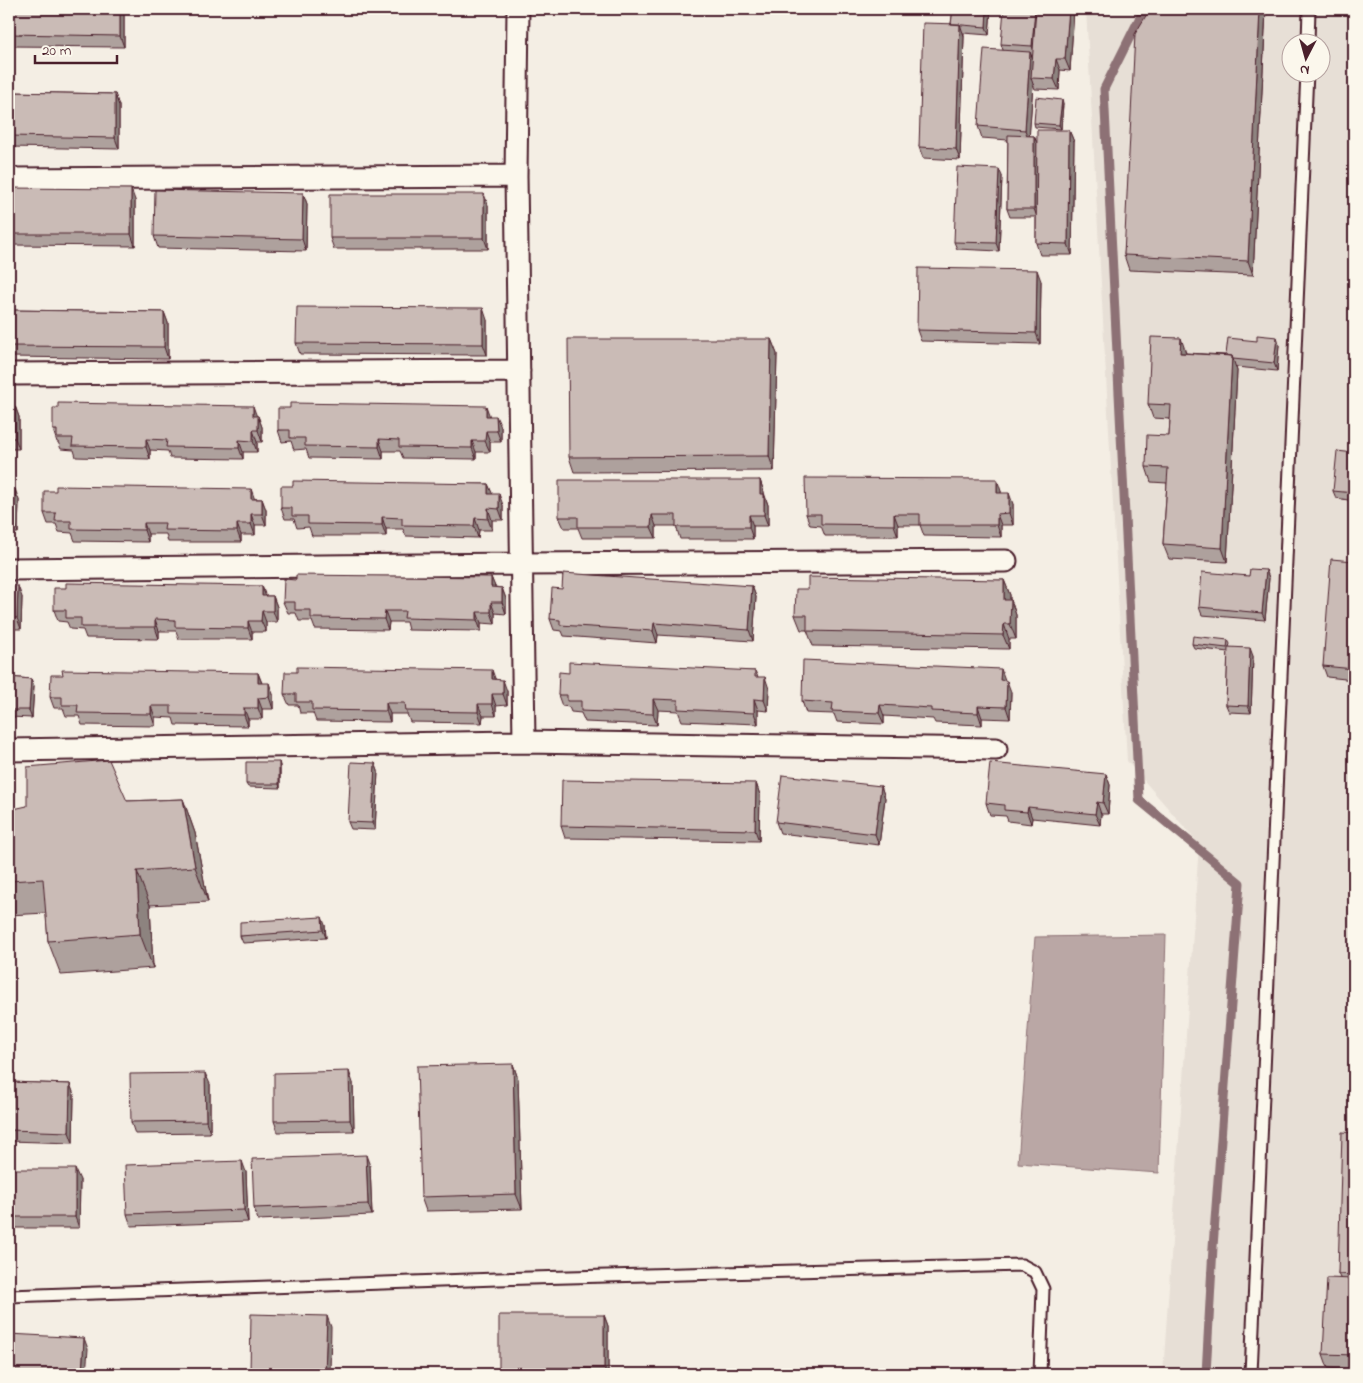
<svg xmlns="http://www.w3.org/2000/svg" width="1363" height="1383" font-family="'Indie Flower',sans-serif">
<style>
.built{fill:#e7dfd6;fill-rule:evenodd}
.water{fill:#baa7a5;stroke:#8d7174}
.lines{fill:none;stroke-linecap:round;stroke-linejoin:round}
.stream{stroke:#8d7174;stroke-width:9}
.lane-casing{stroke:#4a1f2b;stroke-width:15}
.street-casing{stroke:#4a1f2b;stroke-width:25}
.lane{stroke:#fbf7ec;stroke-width:11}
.street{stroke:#fbf7ec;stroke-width:21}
.wall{fill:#aea19d;stroke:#4a1f2b}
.shaded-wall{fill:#8d837f;stroke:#4a1f2b}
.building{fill:#cabbb6;stroke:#4a1f2b}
</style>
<rect width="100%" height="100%" fill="#f4eee4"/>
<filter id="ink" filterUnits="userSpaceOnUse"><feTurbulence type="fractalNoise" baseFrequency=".02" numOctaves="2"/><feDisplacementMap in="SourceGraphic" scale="10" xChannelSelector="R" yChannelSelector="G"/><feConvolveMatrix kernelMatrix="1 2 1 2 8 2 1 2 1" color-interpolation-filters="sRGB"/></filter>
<g filter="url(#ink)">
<!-- built -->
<path class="built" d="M1086,9H1354V1374H1163L1199,844L1127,761ZM1290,42H1320V72H1290Z"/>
<!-- water -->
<path class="water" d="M1166,935L1159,1173L1018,1163L1035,937Z"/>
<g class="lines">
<!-- stream -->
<path class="stream" d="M1144,9L1104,89L1139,800L1240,883L1213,1247L1206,1374"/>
<!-- lane casing -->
<g class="lane-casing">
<path id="lane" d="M1308,42L1309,9
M9,1296L497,1279L1022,1265L1035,1272L1043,1289L1040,1374
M1251,1374L1307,72"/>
</g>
<!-- street casing -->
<g class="street-casing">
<path id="street" d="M518,9L516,176L524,742
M9,179L516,176
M9,374L519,371
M9,569L522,564L1006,561
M9,750L524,742L996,749"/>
</g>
<!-- lane -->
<use href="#lane" class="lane"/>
<!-- street -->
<use href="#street" class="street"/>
</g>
<!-- wall -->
<path class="wall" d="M9,9H124V47L9,46Z
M953,9H991L989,35L963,33L964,36L960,160L923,158L919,147L951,24Z
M1074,9L1070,71L1060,70L1059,90L1035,89L1033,84L1029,136H1034L1037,143L1069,130L1074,142L1072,255H1040L1036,243V217H1010L1007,209L1008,140L982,138L978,126L1003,50L1001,44Z
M1150,9H1266L1253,275L1129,270L1124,255Z
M9,92L115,94L119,106V149L9,147Z
M1063,104L1061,129L1035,127L1034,123Z
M1002,176L999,251L957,249L954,242Z
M9,188L135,200V246L9,245Z
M303,193L307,204L306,251L158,248L154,236Z
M488,205V249H334L330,238Z
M1041,281L1040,344L921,341L917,330Z
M9,310L164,312L168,323V359L9,357Z
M487,320V355L300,354L296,343Z
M771,339L777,354L774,471L574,472L569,457Z
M1279,345L1277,371L1236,367L1237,371L1227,562L1169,559L1163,544L1167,483L1151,482L1146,467L1169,436L1170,419L1153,418L1148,404L1186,353L1226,355Z
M9,406H15L19,417V449H10L9,460Z
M257,416H258L262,427V442H257V452H243V459L170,458L168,451L150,450V459L76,457L74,450L61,449L58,442H57L53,430Z
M489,416L501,427V442H490V452H476V459L403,458L400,451H383V459L309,458L306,449L294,450L291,441L282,442L278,430Z
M1354,453V501L1336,498L1333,491Z
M760,480L768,505V526H753V539H680L676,526H656V538H582L578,528H564L559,517Z
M488,484L492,494L503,505V520H492V530H479L478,538L406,536L403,529H386V536H312L309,527L297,528L294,519H285L281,508L293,486Z
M9,489L19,500L18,533H9V543Z
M56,491L262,499L266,510V525H255V535H241V542H168L166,534H148V542L75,541L72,533L59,532L56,524H48L44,513Z
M1001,491V493L1013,504V525H1001V537L924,536L920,525H898V536H825L821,526L810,525L806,514Z
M1354,561V680L1327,677L1323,666Z
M1266,570L1269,578L1265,620L1202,615L1199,607L1249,576Z
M491,577L495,587L502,588L506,599V614L495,613V624L481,623V631L408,630L406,622H389L388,630L315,629L312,621H299L296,613H288L283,602L296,580Z
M1004,580L1010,595V600H1011L1016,615V639H1009V649L813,646L807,630H801L795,615L808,589Z
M9,585L22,597L21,629H12V640H9Z
M262,586L265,596H273L277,607V622H266V632H252V639H179L176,631H159V639L86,638L83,630L70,629L67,622L58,621L54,610Z
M752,586L756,597L753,641L658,635L657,643L564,636L562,631L554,630L550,619L562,589Z
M1228,640L1230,644L1229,647L1253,656L1251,713L1229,712L1226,705L1228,652L1194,648L1192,644Z
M755,671L758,677L769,689L768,711L758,710V724L682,721L678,711L658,710L657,725L585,722L581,713L571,712L569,707L562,706L558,695L569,673Z
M258,673L262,683L273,694V709H262V719H248V726L175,725L173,718L155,717V726L82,725L79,716H66L63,708H54L50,697Z
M9,677L31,679L34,686L32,718L9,717Z
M496,679L507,691V705L496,706V716H483L482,723L410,722L407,714H390V722L316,721L313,713H300L298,705H289L284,694Z
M1005,681L1011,692L1010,719L982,718V725L935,723L933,719L884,716V724L837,722L834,714L806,713L802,701Z
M279,762L280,766V788L248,787L246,784Z
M375,763L378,771L375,830L351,829L348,822Z
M1106,774L1110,785L1108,814H1101L1100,825L1032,818L1031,824L1008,821L1006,816L990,815L986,803Z
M756,783L760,795L759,841L565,838L561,826Z
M881,786L885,798L879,845L780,833L776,822Z
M183,799L195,833L208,902L150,905L153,968L61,975L48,941L46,913L9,915V810L127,801Z
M325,925L326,938L243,943L240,936Z
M513,1064L518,1079L522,1209L426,1211L421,1197Z
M9,1082L70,1084L74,1095L73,1143L9,1141Z
M353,1083L354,1131L278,1132L274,1121Z
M210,1084V1133L135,1134L131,1122Z
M1354,1133V1370L1328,1368L1323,1354L1340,1278L1338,1274Z
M370,1166L372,1215L258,1220L254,1208Z
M9,1169L80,1180L79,1228H9Z
M246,1172L248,1222L131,1226L127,1214Z
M604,1315L608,1326V1374H502L499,1368Z"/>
<!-- shaded-wall -->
<path class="shaded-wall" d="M120,9H124V47L120,36Z
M987,9H991L989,35L986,27Z
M1035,9H1038L1035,54L1032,46Z
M1069,9H1074L1070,71L1065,59Z
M1260,9H1266L1253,275L1248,261Z
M960,24L964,36L960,160L956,149Z
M1030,52L1035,64L1031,78L1033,84L1029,141L1025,130Z
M1056,59L1060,70L1059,90L1054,79Z
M115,94L119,106V149L115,138Z
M1062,100L1063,104L1061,129L1059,125Z
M1069,130L1074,142L1072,255L1068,244Z
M1034,136L1037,143V217L1034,209Z
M999,169L1002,176L999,251L996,243Z
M131,189L135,200V246L131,234Z
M303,193L307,204L306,251L302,239Z
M484,194L488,205V249L484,238Z
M1037,270L1041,281L1040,344L1036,333Z
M483,308L487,320V355L483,344Z
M164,312L168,323V359L164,347Z
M1277,337L1279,345L1277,371L1274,363Z
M1181,338L1186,353H1180Z
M771,339L777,354L774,471L769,456Z
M1232,356L1237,371L1227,562L1222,548Z
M15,406L19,417V449L15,438Z
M253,406L257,417L253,416Z
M486,406L490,417L486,416Z
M258,416L262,427V442L258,430Z
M496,416L501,427V442L497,431Z
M253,430L257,442V452L253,441Z
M486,431L490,442V452L485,441Z
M146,439L150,450V459L146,447Z
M379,439L383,451V459L379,447Z
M239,440L243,452V459L239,448Z
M472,441L476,452V459L472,448Z
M9,446L10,449L9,460Z
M997,479L1001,491V504L997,493Z
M760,480L764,492V505L760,494Z
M488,484L493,495L488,494Z
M15,489L19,500L18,533L14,521Z
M251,489L255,500L251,499Z
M1009,493L1013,504V525L1009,513Z
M499,494L503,505V520L499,509Z
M764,494L768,505V526L764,515Z
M262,499L266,510V525L262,514Z
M488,508L492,520V530L488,519Z
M251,514L255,525V535L251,524Z
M894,514L898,525V536L894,525Z
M997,514L1001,525V537L997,525Z
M652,515L656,526V538L651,527Z
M749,515L753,526V539L749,527Z
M382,517L386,529V536L382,525Z
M475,518L479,530L478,538L474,526Z
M144,523L148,534V542L144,530Z
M237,524L241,535V542L237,531Z
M1266,570L1269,578L1265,620L1262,613Z
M491,577L496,589L491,587Z
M1004,580L1010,595L1009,615L1004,600Z
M18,586L22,597L21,629L17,618Z
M262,586L266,597L262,596Z
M752,586L756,597L753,641L749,630Z
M502,588L506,599V614L502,602Z
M273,596L277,607V622L273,611Z
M1011,600L1016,615V639L1010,624Z
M491,602L495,613V624L491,612Z
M262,611L266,622V632L261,621Z
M385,611L389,622L388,630L384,619Z
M477,612L481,623V631L477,620Z
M155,619L159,631V639L155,627Z
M9,621L12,629V640L9,631Z
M248,621L252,632V639L248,628Z
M654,623L658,635L657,643L653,631Z
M1004,624L1009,639V649L1003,635Z
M1250,648L1253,656L1251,713L1248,706Z
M1001,669L1005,680L1004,691L1000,680Z
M492,670L496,681L492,679Z
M258,673L262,684L258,683Z
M765,677L769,689L768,711L764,700Z
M31,679L34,686L32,718L29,710Z
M503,680L507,691V705L503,694Z
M1007,681L1011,692L1010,719L1006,707Z
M269,683L273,694V709L269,697Z
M492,694L496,706V716L492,704Z
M258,698L262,709V719L258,708Z
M653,699L658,710L657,725L653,714Z
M754,699L758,710V724L754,713Z
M386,703L390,714V722L386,711Z
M478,704L483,716L482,723L478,712Z
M880,705L884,716V724L879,713Z
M151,706L155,717V726L151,714Z
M978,706L982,718V725L978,713Z
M244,708L248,719V726L244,715Z
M279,762L280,766V788L279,784Z
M375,763L378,771L375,830L372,823Z
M1106,774L1110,785L1108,814L1103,803Z
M756,783L760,795L759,841L755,830Z
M881,786L885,798L879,845L875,834Z
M183,799L195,833L208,902L195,867Z
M1097,802L1101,814L1100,825L1095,814Z
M1028,807L1032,818L1031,824L1027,812Z
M137,871L150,905L153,968L140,934Z
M322,917L325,925L326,938L323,930Z
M513,1064L518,1079L522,1209L516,1194Z
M349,1071L353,1083L354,1131L350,1120Z
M205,1073L210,1084V1133L206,1121Z
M70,1084L74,1095L73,1143L69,1132Z
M366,1155L370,1166L372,1215L368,1204Z
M242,1161L246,1172L248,1222L244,1210Z
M75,1169L80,1180L79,1228L75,1217Z
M604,1315L608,1326V1374H606L604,1368Z
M327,1316L331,1327L330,1374H325Z
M84,1338L88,1349L86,1374H82Z"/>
<!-- building -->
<path class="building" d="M9,9H120V36L9,34Z
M953,9H987L986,27L951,24Z
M1004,9H1035L1032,46L1001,44Z
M1036,9H1069L1065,59H1056L1054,79L1031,78Z
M1150,9H1260L1248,261L1124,255L1135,34Z
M923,23L960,24L956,149L919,147Z
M984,49L1030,52L1025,130L978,126Z
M9,92L115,94V138L9,136Z
M1036,97L1062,100L1059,125L1034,123Z
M1037,130H1069L1068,244L1036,243Z
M1008,135L1034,136V209H1007Z
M957,167L999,169L996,243L954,242Z
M9,188L131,189V234H9Z
M155,190L303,193L302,239L154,236Z
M330,194H484V238H330Z
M918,268L1037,270L1036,333L917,330Z
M297,307L483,308V344L296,343Z
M9,310L164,312V347L9,346Z
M1257,335L1277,337L1274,363L1233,359L1232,356L1226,355L1228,338L1257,341Z
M1151,337L1181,338L1180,353L1232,356L1222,548L1163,544L1168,468L1146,467L1147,435L1169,436L1171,405L1148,404Z
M568,339H771L769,456L569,457Z
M58,403L253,406V416H258V430H253V441L239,440V448L166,447L167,440L146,439V447L72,446L73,438H57V430H53V408H58Z
M290,403L486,406V416H496L497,431H486L485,441H472V448L399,447V440L379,439V447L305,446V438H290V430H278V408H290Z
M9,406H15V438H9Z
M1337,451L1354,453V493L1333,491Z
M805,478L997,479V493H1009V513L997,514V525H920V514H894V525L821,524V514H806Z
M559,480H760V494H764V515H749V527H676V515H652L651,527H578V517H559Z
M293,481L488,484V494H499V509L488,508V519L475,518L474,526L402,525V518L382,517V525L308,524V516H292V508H281V486H293Z
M56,486L251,489V499H262V514H251V524H237V531L164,530L165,523H144V530L71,529V521H55L56,513H44V491H56Z
M9,489H15L14,521H9Z
M1331,559L1354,561V669L1323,666Z
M1250,569L1266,570L1262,613L1199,607L1202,572L1249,576Z
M563,573L752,586L749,630L654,623L653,631L560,625V620L550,619L552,588L562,589Z
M296,575L491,577V587L502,588V602H491V612H477V620L404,618L405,611H385L384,619L311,618V610H295V602H283L284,579L296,580Z
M808,577L1004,580V600H1011L1010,624H1004L1003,635L807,631V615H795L796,589H808Z
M66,583L262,586V596H273V611H262L261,621H248V628L175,627V620L155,619V627H81V618H66V610H54V588H66Z
M9,585L18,586L17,618L9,617Z
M1193,636L1228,640L1227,648L1192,644Z
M1228,647L1250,648L1248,706L1226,705Z
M803,660L1001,669L1000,680L1007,681L1006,707L978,706V713L931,711V708L880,705L879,713L832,711L833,703L802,701Z
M569,662L755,671V677H765L764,700L754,699V713L678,709V700L653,699V714L581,711V701H567V695H558L559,672L569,673Z
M297,667L492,670V679L503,680V694H492V704H478V712L406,711L405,703H386V711L312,710V702H296V694H284L285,672H297Z
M62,670L258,673V683H269V697L258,698V708H244V715L171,714V706H151V714L77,713L78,705H62V697H50L51,675H63Z
M9,677L31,679L29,710H9Z
M109,760L127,801L183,799L195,867L137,871L140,934L48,941L43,879L9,881V810L27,806V767Z
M246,762H279V784H246Z
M351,762L375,763L372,823L348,822Z
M990,763L1106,774L1103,803L1097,802L1095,814L1028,807L1027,812L1004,810V805L986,803Z
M782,775L881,786L875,834L776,822Z
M562,780L756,783L755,830L561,826Z
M322,917L323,930L240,936V922Z
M513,1064L516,1194L421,1197L417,1066Z
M349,1071L350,1120L274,1121V1073Z
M205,1073L206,1121L131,1122L130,1074Z
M9,1082L70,1084L69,1132L9,1130Z
M1342,1132L1354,1133V1275L1338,1274Z
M366,1155L368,1204L254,1208L252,1159Z
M242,1161L244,1210L127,1214L125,1165Z
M9,1169H75V1217H9Z
M1327,1278L1354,1279V1355L1323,1354Z
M251,1314L327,1316L325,1374H250Z
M499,1315H604V1368H499Z
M9,1334L84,1338L82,1374H9Z"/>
</g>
<!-- margin -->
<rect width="1363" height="1383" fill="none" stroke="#fbf7ec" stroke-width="30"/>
<rect x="15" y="15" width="1333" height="1353" fill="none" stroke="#4a1f2b" stroke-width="2" filter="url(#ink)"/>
<!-- north arrow -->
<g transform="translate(1306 58) rotate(186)"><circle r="24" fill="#fbf7ec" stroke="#b4a19f"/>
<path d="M0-4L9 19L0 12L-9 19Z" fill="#4a1f2b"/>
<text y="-8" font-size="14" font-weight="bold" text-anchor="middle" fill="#4a1f2b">N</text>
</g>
<!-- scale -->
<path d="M35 55v8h82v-8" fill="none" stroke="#4a1f2b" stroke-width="2.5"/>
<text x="42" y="55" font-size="15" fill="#4a1f2b" stroke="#fbf7ec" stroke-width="4" paint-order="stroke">20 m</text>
</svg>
